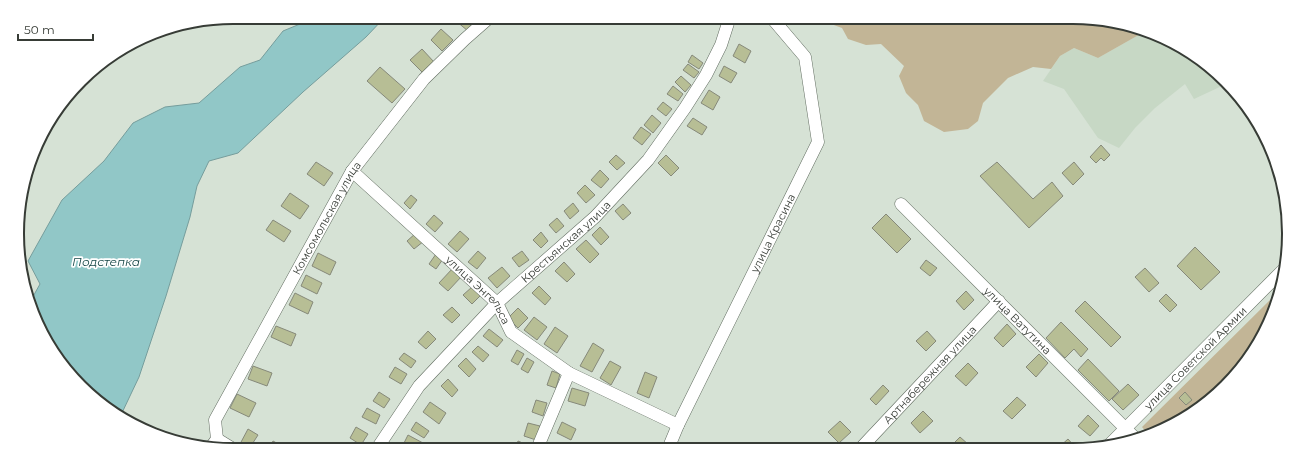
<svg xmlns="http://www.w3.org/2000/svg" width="1306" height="467" font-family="Montserrat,sans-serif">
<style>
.built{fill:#c7d8c5}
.green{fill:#c2b596}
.water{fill:#91c7c7;stroke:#769d9c}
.building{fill:#b7be95;stroke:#86897a}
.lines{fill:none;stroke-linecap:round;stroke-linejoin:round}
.minor-casing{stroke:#626d61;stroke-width:13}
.minor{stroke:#fff;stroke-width:12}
.labels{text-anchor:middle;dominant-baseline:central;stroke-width:3.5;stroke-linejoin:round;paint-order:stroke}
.street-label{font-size:11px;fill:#373c36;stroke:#fff}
.water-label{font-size:12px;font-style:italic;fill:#164747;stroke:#fff}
.rim{fill:none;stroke:#373c36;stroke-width:2}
</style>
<rect width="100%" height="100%" fill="#d6e2d5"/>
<!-- built -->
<path class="built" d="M1144,32L1204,62L1224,85L1194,99L1185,84L1155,108L1135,128L1119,148L1098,138L1064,89L1043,81L1060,56L1074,48L1098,58Z"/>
<!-- green -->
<path class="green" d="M812,17H1072L1128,24L1144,32L1098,58L1074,48L1060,56L1051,69L1033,67L1008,78L983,103L978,121L968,129L944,132L924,121L918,105L906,93L899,76L904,66L881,44L866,45L848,39L842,28Z
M1282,288L1260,342L1215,396L1168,428L1148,434L1142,427Z"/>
<!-- water -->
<path class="water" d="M317,17H385L366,37L303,92L238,153L209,161L197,186L190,217L166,296L139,377L120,417L113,413L54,354L30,302L40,284L28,261L62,200L104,161L133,123L165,107L199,103L240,67L260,60L283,31Z"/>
<!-- building -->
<path class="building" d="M459,17H474L477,20L468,31L456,21Z
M441,29L453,40L442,51L431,40Z
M739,44L751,51L745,63L733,56Z
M422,49L434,62L423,73L410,60Z
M692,55L703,63L699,69L688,62Z
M688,64L699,72L694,78L683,70Z
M724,66L737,73L731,83L719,76Z
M380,67L405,89L392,103L367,81Z
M681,76L691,85L685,92L675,82Z
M673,86L683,94L678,101L667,94Z
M709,90L720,97L713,110L701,103Z
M663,102L672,109L666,116L657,109Z
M652,115L661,123L653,133L644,125Z
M693,118L707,127L702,135L687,126Z
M641,127L651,134L642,145L633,138Z
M1101,145L1110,155L1104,161L1101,158L1096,163L1090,157Z
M616,155L625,163L617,170L609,162Z
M666,155L679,168L671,176L658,163Z
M316,162L333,173L324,186L307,174Z
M997,162L1033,199L1052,182L1063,196L1029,228L980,176Z
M1074,162L1084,174L1073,185L1062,173Z
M600,170L609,179L601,188L591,180Z
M585,185L595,195L586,203L577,193Z
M290,193L309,206L300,219L281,206Z
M411,195L417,200L410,209L404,203Z
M1284,197L1287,205V210L1279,202Z
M573,203L579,211L570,219L564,211Z
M623,204L631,213L623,220L615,211Z
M886,214L911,239L897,253L872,228Z
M434,215L443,223L435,232L426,224Z
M557,218L564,226L556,233L549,225Z
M273,220L291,231L284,242L266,230Z
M600,227L609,237L601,245L592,235Z
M460,231L469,239L457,252L448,244Z
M541,232L548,241L541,248L533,240Z
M416,233L424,241L414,249L407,241Z
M586,240L599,254L590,263L576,249Z
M1195,247L1220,272L1201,290L1177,266Z
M478,251L486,258L477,269L468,262Z
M522,251L529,260L519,267L512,258Z
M318,253L336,262L330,275L312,266Z
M436,254L443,259L436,269L429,264Z
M926,260L937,268L930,276L920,268Z
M564,262L575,274L567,282L555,271Z
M502,267L510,276L497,288L488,278Z
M453,268L462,276L448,291L439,283Z
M1145,268L1159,283L1149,292L1135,277Z
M306,275L322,283L317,294L301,286Z
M539,286L551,298L545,305L532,293Z
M472,287L480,296L472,304L463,295Z
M966,291L974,300L964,310L956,301Z
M295,293L313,302L308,314L289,305Z
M1166,294L1177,305L1170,312L1159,301Z
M1085,301L1121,337L1111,347L1075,311Z
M452,307L460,315L452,323L443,315Z
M518,308L528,318L518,328L508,318Z
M534,317L547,327L537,340L524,330Z
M1061,322L1088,349L1081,357L1074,349L1065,358L1046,338Z
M1007,324L1016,334L1003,347L994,338Z
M276,326L296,334L291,346L271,337Z
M555,327L568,336L557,353L544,344Z
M489,329L503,340L497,347L483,336Z
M428,331L436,339L426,349L418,342Z
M927,331L936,341L926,351L916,341Z
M593,343L604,350L592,372L580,366Z
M478,346L489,355L483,362L472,352Z
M517,350L524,354L518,365L511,361Z
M404,353L416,361L411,368L399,359Z
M1039,354L1048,363L1036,377L1026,367Z
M466,358L476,369L469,377L458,366Z
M527,358L534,362L528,373L521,369Z
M1088,359L1119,391L1109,401L1078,370Z
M610,361L621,367L611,385L600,378Z
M968,363L978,373L966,386L955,376Z
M253,366L272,373L267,386L248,379Z
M395,367L407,374L401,384L389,377Z
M552,371L560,374L556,388L547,385Z
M645,372L657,377L649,398L637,393Z
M448,379L458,390L452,397L441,386Z
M1128,384L1139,395L1123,410L1112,399Z
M883,385L889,391L876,405L870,399Z
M572,388L589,393L585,406L568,401Z
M379,392L390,399L384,408L373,401Z
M1185,392L1192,400L1186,405L1179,398Z
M237,394L256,403L249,417L230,408Z
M1017,397L1026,405L1012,419L1003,411Z
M536,400L547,403L543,416L532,412Z
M430,402L446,413L439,424L423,412Z
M367,408L380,415L376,424L362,417Z
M923,411L933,421L920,433L911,423Z
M1088,415L1099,426L1090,436L1078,426Z
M840,421L851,432L839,443L828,432Z
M416,422L429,431L424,438L411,430Z
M562,422L576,429L571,440L557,433Z
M528,423L540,426L536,440L524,436Z
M356,427L368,434L361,445L350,438Z
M248,429L258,435L249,449L240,444Z
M408,435L423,443L420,450H417L404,443Z
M960,437L969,445L966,448H949Z
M1068,439L1075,447L1074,448H1058Z
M273,441L282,446L280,450H268Z
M518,441L532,447L530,449H515Z"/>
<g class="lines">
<!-- minor casing -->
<g class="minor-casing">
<g id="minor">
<path id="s1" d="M352,171L497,303L511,332L569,373L678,425"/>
<path id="s2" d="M901,204L1135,438"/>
<path d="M217,439L235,450"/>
<path id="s3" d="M1108,446L1283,270"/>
<path id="s4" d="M211,447L217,439L215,420L352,171L424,79L465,39L490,17"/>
<path d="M537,449L569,373"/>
<path id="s5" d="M668,449L678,425L818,142L805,57L771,17"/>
<path id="s6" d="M860,449L999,301"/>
<path id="s7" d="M376,450L419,386L497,303L595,217L648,160L685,108L706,75L721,45L730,17"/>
</g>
</g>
<!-- minor -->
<use href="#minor" class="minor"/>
</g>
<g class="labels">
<!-- street labels -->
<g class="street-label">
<text stroke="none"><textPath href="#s4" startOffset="260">Комсомольская улица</textPath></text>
<text stroke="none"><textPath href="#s5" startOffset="240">улица Красина</textPath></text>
<text stroke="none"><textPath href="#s7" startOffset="283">Крестьянская улица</textPath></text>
<text stroke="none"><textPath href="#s1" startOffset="174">улица Энгельса</textPath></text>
<text stroke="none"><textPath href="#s2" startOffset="165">улица Ватутина</textPath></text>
<text stroke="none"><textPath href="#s3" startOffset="124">улица Советской Армии</textPath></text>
<text stroke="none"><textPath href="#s6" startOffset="102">Артнабережная улица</textPath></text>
</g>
<!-- water labels -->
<g class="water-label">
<text x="106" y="261">Подстепка</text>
</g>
</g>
<!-- crop -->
<path d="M0 0H1306V467H0ZM233 24H1073A209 209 0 0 1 1282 233V234A209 209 0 0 1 1073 443H233A209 209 0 0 1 24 234V233A209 209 0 0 1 233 24Z" fill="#fff" fill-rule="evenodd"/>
<path class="rim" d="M233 24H1073A209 209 0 0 1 1282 233V234A209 209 0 0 1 1073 443H233A209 209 0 0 1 24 234V233A209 209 0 0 1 233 24Z"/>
<!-- scale -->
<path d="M18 34v6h75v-6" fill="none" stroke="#373c36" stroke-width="2"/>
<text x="24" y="34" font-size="12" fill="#373c36" stroke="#ffffff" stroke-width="3" paint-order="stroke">50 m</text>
</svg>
